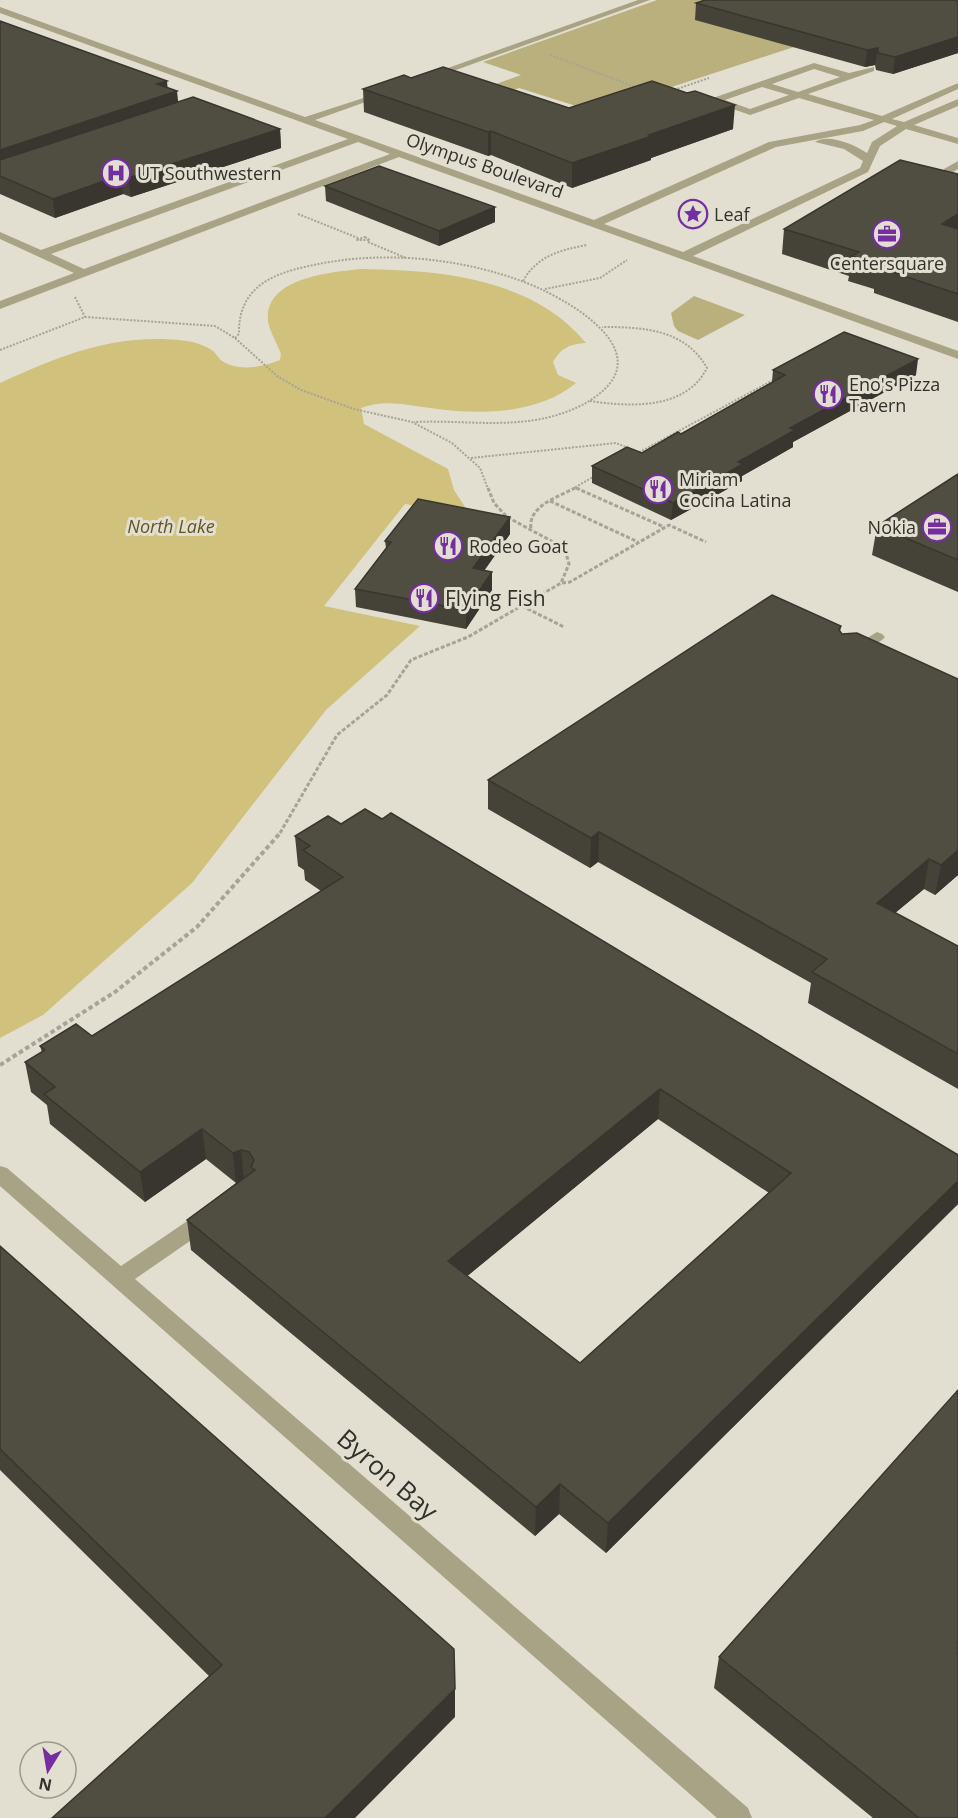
<svg xmlns="http://www.w3.org/2000/svg" width="958" height="1818" font-family="'Open Sans',sans-serif">
<style>
.green{fill:#bab07e}
.water{fill:#d0c27c}
.lines{fill:none;stroke-linecap:round;stroke-linejoin:round}
.path-far2{stroke:#a6a397;stroke-width:2;stroke-dasharray:2 1.5;stroke-linecap:butt}
.path-far1{stroke:#a6a397;stroke-width:3;stroke-dasharray:4 2;stroke-linecap:butt}
.path{stroke:#a6a397;stroke-width:4;stroke-dasharray:4.5 3;stroke-linecap:butt}
.minor{fill:#a8a385;fill-rule:evenodd}
.wall{fill:#454238;fill-rule:evenodd}
.shaded-wall{fill:#38362e}
.building{fill:#504d41;stroke:#38362e;stroke-width:1.5;fill-rule:evenodd}
.labels{text-anchor:middle;dominant-baseline:central;stroke-width:6;stroke-linejoin:round;paint-order:stroke}
.far-street-label{font-size:18px;fill:#32312b;stroke:#e2dfd0}
.far-poi-label{font-size:18px;fill:#32312b;stroke:#e2dfd0;text-anchor:start}
.far-water-label{font-size:18px;font-style:italic;fill:#605622;stroke:#e2dfd0}
.poi-label{font-size:21px;fill:#32312b;stroke:#e2dfd0;text-anchor:start}
.near-street-label{font-size:26px;fill:#32312b;stroke:#e2dfd0}
</style>
<rect width="100%" height="100%" fill="#e2dfd0"/>
<!-- green -->
<path class="green" d="M657,0H748L794,47L595,112L519,88L480,102L462,96L521,75L483,62Z
M694,296L745,315L698,340L678,331L674,326L671,313Z"/>
<!-- water -->
<path class="water" d="M361,269C440,270 533,278 586,343C570,344 561,348 553,362L558,375L576,383C538,415 477,415 430,408C405,405 386,399 361,408L364,424L448,469L454,490L471,516L405,504L324,606L420,626L326,710L192,883L43,1015L0,1038V383C62,355 116,332 187,341C194,342 207,346 213,351C216,353 218,358 222,361C239,372 263,367 280,360L281,354C277,342 266,327 268,314C271,277 333,272 361,269Z"/>
<g class="lines">
<!-- path-far2 -->
<path class="path-far2" d="M550,55L638,88
M671,91L709,78
M298,214L358,238
M365,237L370,240H356Z
M368,242L406,258
M523,281C537,256 560,250 587,245
M545,289L600,278L627,260
M75,297L85,317
M235,338L239,334C238,289 270,274 309,266C378,250 458,257 524,282C562,296 658,348 599,394C583,407 561,415 541,419C498,427 457,420 414,422
M0,350L85,317L215,326L235,338L277,376L301,390L354,409L412,422L452,443L480,468L488,489
M590,401C630,407 686,410 707,368C685,329 643,327 602,327
M636,454L777,378
M471,458L616,443L630,449
M575,487L580,489
M572,489L595,476"/>
<!-- path-far1 -->
<path class="path-far1" d="M576,488L664,527
M550,501L638,542
M531,528C528,506 558,497 575,488
M562,583L570,582L669,525L706,542
M522,606L564,627
M280,833L337,735L387,695L411,660L468,637L561,583L569,564L566,553L557,544L507,517L494,503L488,488"/>
<!-- path -->
<path class="path" d="M0,1065L115,992L197,927L281,832"/>
<!-- minor -->
<path class="minor" d="M638,0H650L431,79L423,77Z
M0,7L305,117L388,90V94L315,120L594,220L769,142L860,125L874,120L799,98L750,115L713,102V98L814,63L849,73L874,67V71L808,94L882,116L958,83V89L892,119L904,122L958,99V106L914,125L958,138V144L906,129L880,146L868,172L693,256L958,351V359L399,157L0,309V301L74,273L0,239V232L41,250L348,139L0,13ZM814,69L840,77L798,92L772,84ZM762,87L789,95L750,109L725,100ZM884,122L897,126L872,142L867,153C855,145 828,133 815,142L844,149L863,161L860,168L683,252L604,224L776,147L863,131ZM358,142L390,154L84,269L51,254Z
M958,161V169L953,172L958,178V186L943,176L944,169Z
M877,632L882,634L885,637L882,640L856,657H846L843,654L846,651Z
M0,1166L7,1168L121,1266L202,1211L209,1209L216,1211L220,1217L216,1223L135,1279L748,1808L752,1818H717L0,1186Z"/>
</g>
<!-- wall -->
<path class="wall" d="M958,1V53L893,74L876,70L875,65L865,67L695,20L696,3Z
M0,21L167,81V88L178,102L280,129L281,148L131,197L123,194L55,218L0,194Z
M363,89L569,108L733,129L651,158V160L572,188L491,155L488,156L364,112Z
M958,174V322L874,293V289L848,281L849,276L782,254L784,229Z
M325,186L495,207V222L439,246L326,201Z
M773,370L916,375L793,442V447L742,476V481L671,520L592,483V466L642,453L681,434L772,382Z
M958,474V592L872,555L877,526Z
M510,534L484,571L492,590L466,629L356,607L355,589L386,548L385,541Z
M841,626L840,632L842,634L958,679V875L935,895L924,889L895,913L958,946V1089L808,1003L811,983L598,862L590,868L488,809V780Z
M341,824L958,1155V1204L606,1553L559,1514L535,1536L191,1250L187,1220L236,1183L206,1159L145,1202L50,1124L47,1105L31,1092L25,1062L42,1052L40,1046L92,1036L321,891L305,880L304,870L298,866L295,836ZM658,1119L769,1193L580,1363L467,1276Z
M0,1246L455,1717L209,1676L0,1470Z
M719,1657L958,1818H873L714,1688Z"/>
<!-- shaded-wall -->
<path class="shaded-wall" d="M958,37V53L893,74L895,57Z
M878,48L875,65L865,67L867,50Z
M167,81L168,94L177,91L179,110L0,171V150L157,84Z
M735,105L733,129L651,158V160L572,188V163L649,135Z
M280,129L281,148L131,197L128,178Z
M491,131V155L488,156V132Z
M121,175L123,194L55,218L53,199Z
M495,207V222L439,246V231Z
M958,214V236L942,224Z
M918,359L916,375L793,442V447L742,476V481L671,520L673,503L738,462L790,428Z
M510,517V534L473,586V568Z
M492,572V590L466,629V610Z
M599,832L598,862L590,868L591,838Z
M958,835V875L935,895L941,865Z
M929,859L924,889L871,933L877,903Z
M660,1089L658,1119L448,1292V1261Z
M202,1129L206,1159L145,1202L140,1172Z
M241,1150L244,1181L236,1183L233,1153Z
M958,1181V1204L606,1553L608,1523Z
M560,1484L559,1514L535,1536L536,1507Z
M455,1689V1717L355,1818H325Z"/>
<!-- building -->
<path class="building" d="M705,0H953L958,1V37L895,57L878,53V48L867,50L696,3Z
M0,21L167,81L157,84L177,91L0,150Z
M443,67L569,108L652,81L687,93L695,91L735,105L649,135L652,136L572,163L491,131L488,132L363,89L404,75L411,78Z
M193,97L280,129L128,178L121,175L53,199L0,176V160Z
M900,160L958,174V214L942,224L958,229V294L877,267L883,265L851,256L859,252L784,229Z
M379,166L495,207L439,231L325,186Z
M844,332L918,359L790,428L795,430L738,462L743,464L673,503L592,466L627,447L642,453L678,432L681,434L785,375L773,370Z
M958,474V560L877,526Z
M418,499L510,517L473,568L492,572L466,610L355,589L391,542L385,541Z
M772,595L841,626L839,630L842,634L857,633L958,679V850L941,865L929,859L877,903L958,946V1054L812,972L827,959L599,832L591,838L488,780Z
M365,809L382,819L391,813L958,1155V1181L608,1523L560,1484L536,1507L187,1220L255,1170L251,1167L254,1160L249,1152L241,1150L233,1153L202,1129L140,1172L44,1094L55,1087L25,1062L45,1050L40,1046L76,1024L92,1036L343,877L303,850L310,846L295,836L328,816L341,824ZM660,1089L791,1173L580,1363L448,1261Z
M0,1246L454,1649L455,1689L325,1818H52L222,1665L0,1449Z
M958,1390V1647L957,1648L958,1649V1818H919L719,1657Z"/>
<!-- icons -->
<defs>
<g id="hospital-ring" transform="scale(1.5)"><circle r="9.5" fill="#e2dfd0" stroke="#742ea2" stroke-width="1.5"/><path d="M-5-5h3v3.5h4V-5h3V5h-3V1.5h-4V5h-3Z" fill="#742ea2"/></g>
<g id="sight-ring" transform="scale(1.5)"><circle r="9.5" fill="#e2dfd0" stroke="#742ea2" stroke-width="1.5"/><path d="M0-6L1.8-2.2L6-1.7L2.9 1.2L3.7 5.4L0 3.3L-3.7 5.4L-2.9 1.2L-6-1.7L-1.8-2.2Z" fill="#742ea2"/></g>
<g id="office-ring" transform="scale(1.5)"><circle r="9.5" fill="#e2dfd0" stroke="#742ea2" stroke-width="1.5"/><path d="M-6-3h4V-5.5h4V-3h4V5H-6ZM-1-4.5V-3h2v-1.5ZM-6 0V1H6V0Z" fill="#742ea2"/></g>
<g id="restaurant-ring" transform="scale(1.5)"><circle r="9.5" fill="#e2dfd0" stroke="#742ea2" stroke-width="1.5"/><path d="M-5-6h1v4h1v-4h1v4h1v-4h1v5L-1.5 .5V6h-2V.5L-5-1ZM5-6V6H3V1.5H1.5Q1.5-4 5-6Z" fill="#742ea2"/></g>
</defs>
<g fill-rule="evenodd">
<use href="#hospital-ring" x="116" y="173"/>
<use href="#sight-ring" x="693" y="214"/>
<use href="#office-ring" x="887" y="234"/>
<use href="#restaurant-ring" x="828" y="394"/>
<use href="#restaurant-ring" x="658" y="489"/>
<use href="#office-ring" x="937" y="527"/>
<use href="#restaurant-ring" x="448" y="546"/>
<use href="#restaurant-ring" x="424" y="598"/>
</g>
<g class="labels">
<!-- far-street labels -->
<g class="far-street-label">
<text transform="translate(485 165) rotate(19)">Olympus Boulevard</text>
</g>
<!-- far-poi labels -->
<g class="far-poi-label">
<text x="137" y="173">UT Southwestern</text>
<text x="714" y="214">Leaf</text>
<text x="887" y="263" text-anchor="middle">Centersquare</text>
<text x="849" y="384">Eno's Pizza<tspan x="849" dy="21">Tavern</tspan></text>
<text x="679" y="479">Miriam<tspan x="679" dy="21">Cocina Latina</tspan></text>
<text x="916" y="527" text-anchor="end">Nokia</text>
<text x="469" y="546">Rodeo Goat</text>
</g>
<!-- far-water labels -->
<g class="far-water-label">
<text x="171" y="526">North Lake</text>
</g>
<!-- poi labels -->
<g class="poi-label">
<text x="445" y="598">Flying Fish</text>
</g>
<!-- near-street labels -->
<g class="near-street-label">
<text transform="translate(388 1474) rotate(41)">Byron Bay</text>
</g>
</g>
<!-- north arrow -->
<g transform="translate(48 1770) rotate(191)"><circle r="28" fill="#e2dfd0" stroke="#9c998e" stroke-width="1.5"/>
<path d="M0-4.5L10 22L0 15L-10 22Z" fill="#742ea2"/>
<text y="-9" font-size="16" font-weight="bold" text-anchor="middle" fill="#32312b">N</text>
</g>
</svg>
